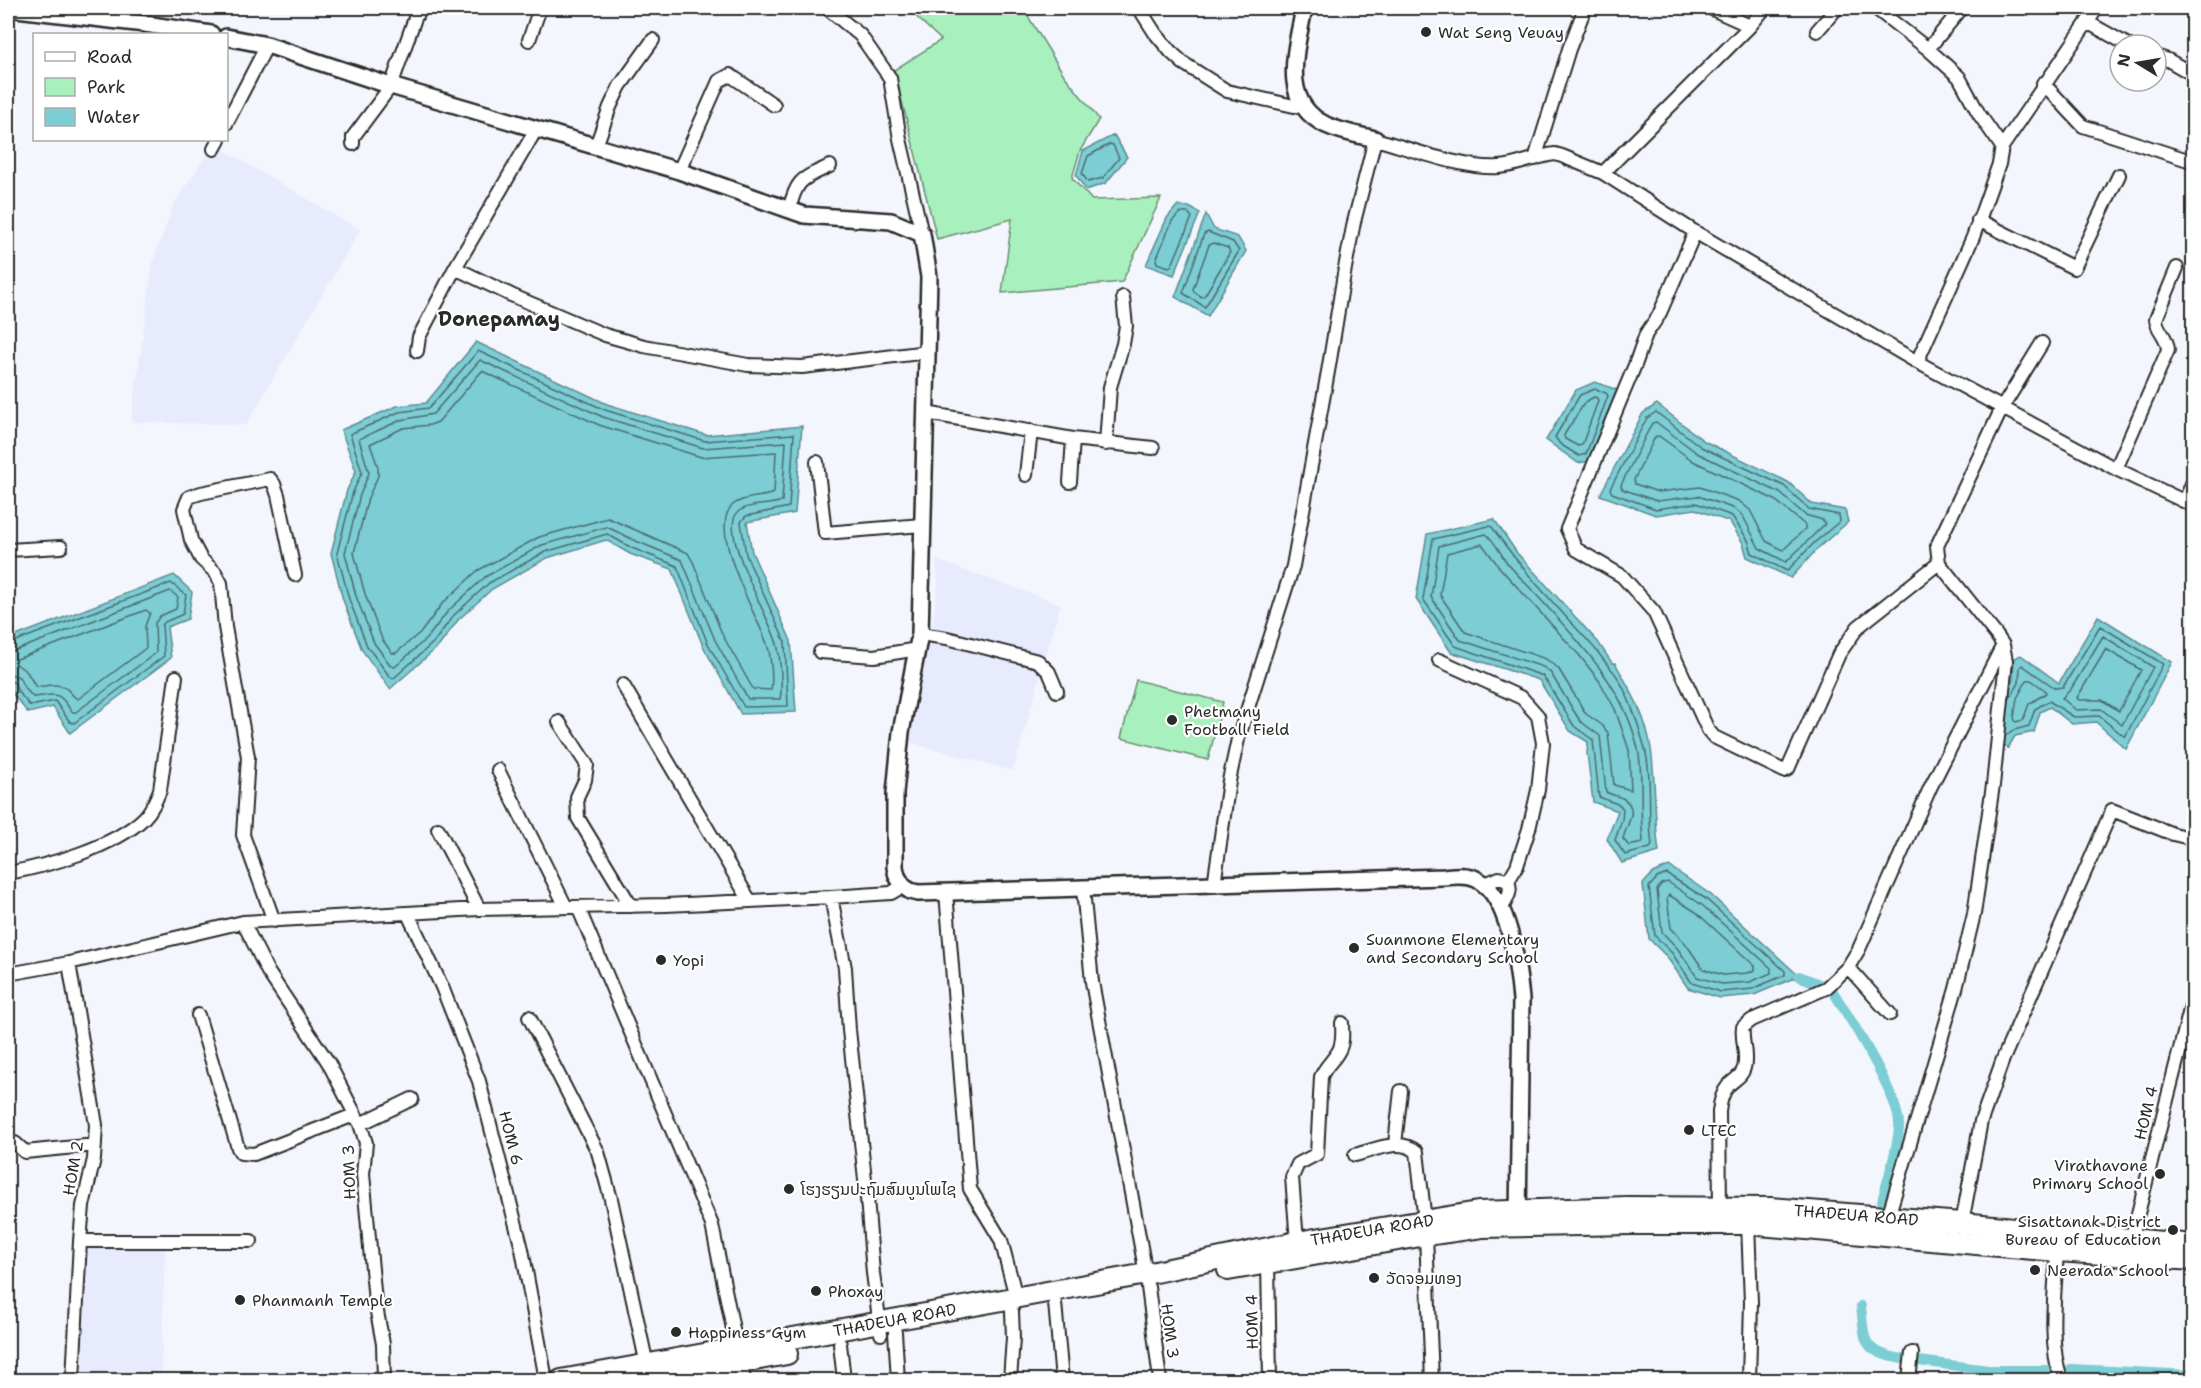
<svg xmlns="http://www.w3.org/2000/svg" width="2201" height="1388" font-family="'Shantell Sans','Noto Sans Lao',sans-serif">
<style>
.built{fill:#e7ebfd}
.green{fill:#a8f0bd;stroke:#6a8e74;stroke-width:1.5}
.water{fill:#7ccdd4;stroke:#5c8c90;stroke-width:1.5}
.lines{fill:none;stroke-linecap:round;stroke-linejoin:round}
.shore{stroke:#4b6c6f;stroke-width:1.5}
.canal{stroke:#7ccdd4;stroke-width:10}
.minor-casing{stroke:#2b2b2b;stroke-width:16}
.tertiary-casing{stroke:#2b2b2b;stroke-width:20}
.primary-casing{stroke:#2b2b2b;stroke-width:24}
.minor{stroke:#fff;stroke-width:12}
.tertiary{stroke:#fff;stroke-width:15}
.primary{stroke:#fff;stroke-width:20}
.poi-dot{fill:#2b2b2b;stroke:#fff;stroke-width:2}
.labels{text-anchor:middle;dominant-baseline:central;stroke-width:4.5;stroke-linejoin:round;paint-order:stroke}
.poi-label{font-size:16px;fill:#2b2b2b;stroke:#fff;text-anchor:start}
.street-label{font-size:16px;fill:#2b2b2b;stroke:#fff}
.quarter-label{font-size:20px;font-weight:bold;fill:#2b2b2b;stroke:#fff}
</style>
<rect width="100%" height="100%" fill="#f4f6fe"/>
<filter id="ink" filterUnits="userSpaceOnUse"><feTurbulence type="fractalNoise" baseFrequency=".0167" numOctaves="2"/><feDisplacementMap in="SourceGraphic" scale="12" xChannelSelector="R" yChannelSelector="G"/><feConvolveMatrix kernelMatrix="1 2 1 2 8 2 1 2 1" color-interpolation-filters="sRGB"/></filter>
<g filter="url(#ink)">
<!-- built -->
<path class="built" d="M214,144L360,230L246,425L131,422L153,261L174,203Z
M936,560L1061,604L1013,771L908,742L931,636L938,582Z
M81,1244L165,1247L161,1376L77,1374Z"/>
<!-- green -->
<path class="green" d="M907,8H1023L1064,75L1099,119L1080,151L1072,178L1092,200L1161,198L1122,282L1002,293L1012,219L937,239L894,70L941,40Z
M1136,680L1223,702L1208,760L1121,738Z"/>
<!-- water -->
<path class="water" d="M1114,135L1127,157L1106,183L1086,190L1076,175L1083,151Z
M1177,206L1189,207L1200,213L1174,275L1146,265L1167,218Z
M1206,214L1214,229L1238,237L1246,251L1208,316L1175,297Z
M476,342L607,404L706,435L802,426L795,513L747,522L752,552L791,641L796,712L741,714L703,646L672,569L630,554L606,540L547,558L492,589L458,620L439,646L390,689L362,650L343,600L331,553L347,490L356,471L341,430L397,406L426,403Z
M1595,382L1617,390L1590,461L1578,463L1546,440L1576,390Z
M1657,404L1704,441L1788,482L1812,504L1845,510L1848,522L1818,548L1791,578L1747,557L1743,543L1730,522L1695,509L1656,515L1600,495L1643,413Z
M1494,519L1517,553L1598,642L1612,663H1615C1630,689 1647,718 1651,749C1656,783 1654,818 1659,852L1622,863L1607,839L1618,811L1593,802L1587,753L1588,742L1570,731L1539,680L1451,652L1416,599L1427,534Z
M174,575L192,592L188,619L167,627L171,658L70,733L53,707L28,713L11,692L8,639Z
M2098,616L2172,662L2126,749L2096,722L2072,724L2050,707L2040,712L2034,732L2015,736L2008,748L1996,743L2005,692L2013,680L2014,658L2021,655L2059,683Z
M1669,866L1710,894L1799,976L1754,995L1720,998L1688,988L1667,957L1649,939L1643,884L1653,873Z"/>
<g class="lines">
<!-- shore -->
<path class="shore" d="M1110,144L1113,145L1119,158L1103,178L1088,182L1082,174L1088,156Z
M1180,213H1188L1192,217L1172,265L1169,267L1157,263L1156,260L1172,221Z
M1208,232L1233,242L1239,251L1205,307L1183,293L1204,234Z
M1213,243L1228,248L1230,252L1205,295L1202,297L1194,292L1193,289L1209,245Z
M478,351L605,410L705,441L794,434L789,507L746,516L741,522L746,555L785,642L788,706L744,707L708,644L677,566L632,548L607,534L545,552L489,583L453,616L434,642L394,678L390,677L367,646L349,599L337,553L353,492L362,472L350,434L399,412L429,408Z
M480,360L603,417L703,448L786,442L782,501C770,506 749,503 738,512C717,531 771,620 777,644C780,656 783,687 780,699H748L715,640L682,560L636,541L607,527L542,545L485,577L448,611L428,637L395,667L391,666L374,643L356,596L345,553L360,495L369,473L359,439L401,420L433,414Z
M482,371L599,425L701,457L776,452L774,493C761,498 745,496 734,504C704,526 758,617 767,644C771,656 773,678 771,690L753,689L723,636L693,562L688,553L608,518L539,537L477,571L442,604L422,631L396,653H392L382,639L365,594L354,553L368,498L378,476V467L370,444L403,428L430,425L438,422Z
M1595,389L1606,393L1608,396L1586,454L1579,456L1560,444L1555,437L1580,395Z
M1594,397L1597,398L1598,401L1582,445L1578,446L1565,439L1564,435L1585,402Z
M1656,412L1701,447L1784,486L1809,509L1839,515L1840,521L1814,543L1787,571L1752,553L1748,540L1732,516L1696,503L1656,509L1612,493L1610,489L1647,418Z
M1656,422L1697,453L1780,493L1805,515L1823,520L1825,524L1786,562L1759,548L1743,516L1735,509L1698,496L1657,501L1622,489L1621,485L1652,423Z
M1659,436L1693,461L1775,500L1805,525V529L1783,550L1766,541L1750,510L1739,501L1700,487L1658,492L1635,484L1634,480L1655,437Z
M1489,526L1492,527C1521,569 1555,605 1589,642C1598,651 1604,662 1612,670C1625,684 1639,726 1644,745C1653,777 1647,813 1652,845L1650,848L1625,855L1615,840L1622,820L1623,809L1620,805L1599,797L1593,740L1574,726L1543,676L1455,646L1423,599L1433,539Z
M1486,534C1494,540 1499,551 1505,560C1513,571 1523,580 1532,590C1575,638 1624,684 1638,749C1644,779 1639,810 1643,840L1642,843L1629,846L1623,839C1625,827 1640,809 1624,799C1619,796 1611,795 1606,792L1600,736L1580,721L1550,672L1543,667L1460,640L1431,597L1439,546Z
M1482,544L1500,568L1580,656L1600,682L1615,709L1629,750L1631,790L1614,785L1608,733L1602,725L1586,714L1558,668L1546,659L1465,632L1440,595L1447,553Z
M146,610L150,613L145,626L146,648L78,699C73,697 71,693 67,689C57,682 47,686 36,687L27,672L15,663L17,659Z
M2103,636L2153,667L2122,725L2101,709L2076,710L2062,698L2071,689Z
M8,644L171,583L186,595L183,614L165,622L162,625L164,656L74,723L70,722L55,701L30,706L17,690L15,683L8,680
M2106,649L2141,670L2119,711L2102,700H2079L2077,698Z
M8,652L14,651L170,591L178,597L176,609L160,616L155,623L156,653L76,712H72C57,689 57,695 33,697L24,687L19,677L8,673
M2027,680H2031L2045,690L2046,693L2029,704L2023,720L2016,722L2014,718L2017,698Z
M2006,735L2014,730L2029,726L2035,709L2049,701L2074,717L2099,716L2125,737L2163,664L2100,626L2063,687L2055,688L2022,665L2020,667L2019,683L2010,698
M1667,874L1706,899L1785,971V975L1752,989L1721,992L1692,983L1672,953L1655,936L1649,887L1657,878Z
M1668,882L1702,905L1771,968V973L1750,982L1722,984L1697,977L1678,949L1662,932L1657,890L1661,884Z
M1669,895L1696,912L1755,966V970L1748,973L1723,975L1703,969L1686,944L1671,928L1667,898Z"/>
<!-- canal -->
<path class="canal" d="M1799,976L1819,984
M1832,990C1849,1017 1902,1099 1899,1128C1897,1151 1888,1178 1882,1201
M1861,1306C1865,1343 1862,1352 1903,1359
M1919,1361L1988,1370H2051
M2071,1369L2194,1375"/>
<!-- minor casing -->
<g class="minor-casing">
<path id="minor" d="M827,8L860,35L890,78L900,139L922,234
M1139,8L1155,33L1171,52L1183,63L1227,91L1294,106H1302
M1710,8L1750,26
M1875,8L1928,49L1962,8
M2087,22L2128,45
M1817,31L1837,8
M529,40L540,8
M1928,49L1959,77L1979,114L2002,147
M2156,56L2168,60L2194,75
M2043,83L2083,126L2194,162
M226,124L267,45
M353,144V137L391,86L415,18L421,8
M596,146L610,107L620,86L653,40
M214,149L219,140
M1535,159L1569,49L1585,8
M679,171L719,81L730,75L774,105
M1603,173L1750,26L1765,8
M789,210C797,178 802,179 830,166
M1978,220L2074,268L2119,175
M1695,232L1659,315L1646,334L1635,365L1567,529L1576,549L1622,576L1654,612L1708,730L1714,737L1784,771L1788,769L1839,654L1858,627L1939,563L1937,546L2002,408L2042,343
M455,268L511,295L605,335L644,346L748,365L802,367L928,352
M417,351L419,337L455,268L537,128
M1917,362L1973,237L1999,164L2002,147L2097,8
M926,413L1073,439L1153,448
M1106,444L1110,387L1123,344L1126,326L1123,297
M817,462L825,533L922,525
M2116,469L2168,350C2167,334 2157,332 2156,319L2177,268
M1026,475L1031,431
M1070,482L1073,439
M2185,501L2194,479
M8,550L61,547
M920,634L947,638L1038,661L1049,672L1057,691
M820,652L874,656L918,649
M1439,660L1522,698L1538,716L1543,743L1538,790L1529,829L1517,866L1508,881
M623,685L750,901
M559,722L587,765L585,780L577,797L578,818L631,906
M498,770L566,907
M438,829L479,909
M8,873C48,866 114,847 144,818C152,810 156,800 160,790L176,677
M1485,884L1499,878L1508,881C1513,892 1506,900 1501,910
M1214,885L1229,781L1238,739L1293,566L1329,366L1345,268L1354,222L1375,139C1409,148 1466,170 1499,167C1518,166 1536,156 1555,154L1562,156L1603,173L1695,232L1917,362L2116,469L2194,506
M1083,889L1092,982L1146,1274
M946,892L970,1189L1001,1240L1016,1297
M831,897L845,968L849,1030L867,1198L873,1273L881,1334
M578,907L712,1225L737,1349
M408,914L442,987L479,1081L522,1249L546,1380
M274,921L243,835L248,757L225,627L221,583L215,572L201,559L191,540L184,509L189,497L201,493L270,479L274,484L278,495L295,575
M243,922L268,972L328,1062L360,1124L366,1143L363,1174L375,1301L383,1344L384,1380
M69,963L96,1125L94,1159L83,1206L80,1241L73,1380
M1848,967L1890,1014
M8,974L69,963L243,922L479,909L666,905L831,897L891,893L903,886
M198,1015L238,1148L241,1153L254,1154L354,1115
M529,1017L598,1152L611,1199L647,1365
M360,1124L412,1099
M8,1144L15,1143L25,1152L95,1145
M1395,1144L1401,1091
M1355,1155C1374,1150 1400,1137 1417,1152L1425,1221
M1720,1207L1719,1112C1720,1102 1722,1093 1728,1086C1734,1079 1741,1078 1744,1068C1748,1055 1741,1041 1743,1027L1752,1020L1826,988L1848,967L1859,949L1931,786L2003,645
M1888,1217L1956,989L1974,914L1993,785L2006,661L2003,645L1997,636L1939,563
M1962,1223L1981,1121L2003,1059L2112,810L2173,834L2194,839
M1748,1224L1751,1302L1749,1380
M1426,1235L1432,1380
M80,1241H251
M2131,1241L2194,994
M1297,1242L1292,1177L1298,1164L1317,1154L1321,1077C1325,1066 1333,1061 1338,1052C1344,1043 1342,1032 1342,1023
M2057,1251C2055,1293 2048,1340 2061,1380
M1268,1262L1270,1380
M1148,1287L1160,1380
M1055,1303L1062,1380
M895,1332L898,1380
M840,1344L844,1380
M741,1362L744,1380
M1010,1380L1013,1338L1012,1311
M1909,1380L1912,1353"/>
</g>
<!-- tertiary casing -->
<g class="tertiary-casing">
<path id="tertiary" d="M8,8L145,24L211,34
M1304,8C1297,48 1278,102 1326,125C1341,132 1359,135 1375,139
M226,37L267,45L391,86L679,171L804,215L891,221L922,234L929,277L920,634L901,732L895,793V867L897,876L903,886L910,891L918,893L1443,877C1453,876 1466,874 1476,879C1509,894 1518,967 1521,999L1518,1220"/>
</g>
<!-- primary casing -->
<g class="primary-casing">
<g id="primary">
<path d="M1228,1270L1426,1235L1482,1227L1630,1224H1748L2057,1251L2194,1260"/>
<path id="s1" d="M561,1380L1146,1274L1297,1242L1478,1212L1628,1207L1770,1208L1962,1223L2194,1245"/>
<path d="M645,1380L787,1354"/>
</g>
</g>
<!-- minor -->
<use href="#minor" class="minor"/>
<!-- tertiary -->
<use href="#tertiary" class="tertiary"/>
<!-- primary -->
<use href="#primary" class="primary"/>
</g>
</g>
<!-- markers -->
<g class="poi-dot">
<circle cx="1426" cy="32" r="6"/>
<circle cx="1172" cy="720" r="6"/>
<circle cx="1354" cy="948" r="6"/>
<circle cx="661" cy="960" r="6"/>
<circle cx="1689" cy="1130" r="6"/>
<circle cx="2160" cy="1174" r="6"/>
<circle cx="789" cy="1189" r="6"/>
<circle cx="2173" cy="1230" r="6"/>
<circle cx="2035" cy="1270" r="6"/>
<circle cx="1374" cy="1278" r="6"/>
<circle cx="816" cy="1291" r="6"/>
<circle cx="240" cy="1300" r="6"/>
<circle cx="676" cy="1332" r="6"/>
</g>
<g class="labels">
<!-- poi labels -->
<g class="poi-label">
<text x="1438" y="32">Wat Seng Veuay</text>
<text x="1184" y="711">Phetmany<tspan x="1184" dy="18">Football Field</tspan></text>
<text x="1366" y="939">Suanmone Elementary<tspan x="1366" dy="18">and Secondary School</tspan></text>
<text x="673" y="960">Yopi</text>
<text x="1701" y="1130">LTEC</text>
<text x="2148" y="1165" text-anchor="end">Virathavone<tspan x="2148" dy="18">Primary School</tspan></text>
<text x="801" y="1189">ໂຮງຮຽນປະຖົມສົມບູນໂພໄຊ</text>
<text x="2161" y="1221" text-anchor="end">Sisattanak District<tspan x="2161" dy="18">Bureau of Education</tspan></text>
<text x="2047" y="1270">Neerada School</text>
<text x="1386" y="1278">ວັດຈອມທອງ</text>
<text x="828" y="1291">Phoxay</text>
<text x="252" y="1300">Phanmanh Temple</text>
<text x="688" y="1332">Happiness Gym</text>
</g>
<!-- street labels -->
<g class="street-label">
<text transform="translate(2146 1113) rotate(-76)">HOM 4</text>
<text transform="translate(511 1138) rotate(76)">HOM 6</text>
<text transform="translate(73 1168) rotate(-80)">HOM 2</text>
<text transform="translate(349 1172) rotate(-92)">HOM 3</text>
<text stroke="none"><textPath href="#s1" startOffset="1311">THADEUA ROAD</textPath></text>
<text stroke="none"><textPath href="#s1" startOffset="825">THADEUA ROAD</textPath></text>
<text stroke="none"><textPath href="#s1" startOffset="339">THADEUA ROAD</textPath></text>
<text transform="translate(1252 1322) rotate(-91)">HOM 4</text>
<text transform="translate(1170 1331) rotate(83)">HOM 3</text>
</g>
<!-- quarter labels -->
<g class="quarter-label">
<text x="499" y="319">Donepamay</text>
</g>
</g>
<!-- margin -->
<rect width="2201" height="1388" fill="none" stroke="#fff" stroke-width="30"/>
<rect x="15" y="15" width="2171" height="1358" fill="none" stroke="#2b2b2b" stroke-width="2" filter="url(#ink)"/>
<!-- legend -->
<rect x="33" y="33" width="195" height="108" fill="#ffffff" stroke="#aaaaaa" stroke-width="1.5"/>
<rect x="45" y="52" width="30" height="9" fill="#ffffff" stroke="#aaaaaa" stroke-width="1.5"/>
<text x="87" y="63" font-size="18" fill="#2b2b2b">Road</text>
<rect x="45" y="78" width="30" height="18" fill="#a8f0bd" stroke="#aaaaaa" stroke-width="1.5"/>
<text x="87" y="93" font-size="18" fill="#2b2b2b">Park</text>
<rect x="45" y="108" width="30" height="18" fill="#7ccdd4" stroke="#aaaaaa" stroke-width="1.5"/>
<text x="87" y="123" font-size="18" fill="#2b2b2b">Water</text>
<!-- north arrow -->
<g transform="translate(2138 63) rotate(281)"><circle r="28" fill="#ffffff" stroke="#aaaaaa" stroke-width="1.5"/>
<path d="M0-4.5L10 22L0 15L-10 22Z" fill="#2b2b2b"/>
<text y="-9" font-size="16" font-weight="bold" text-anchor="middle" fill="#2b2b2b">N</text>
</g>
</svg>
